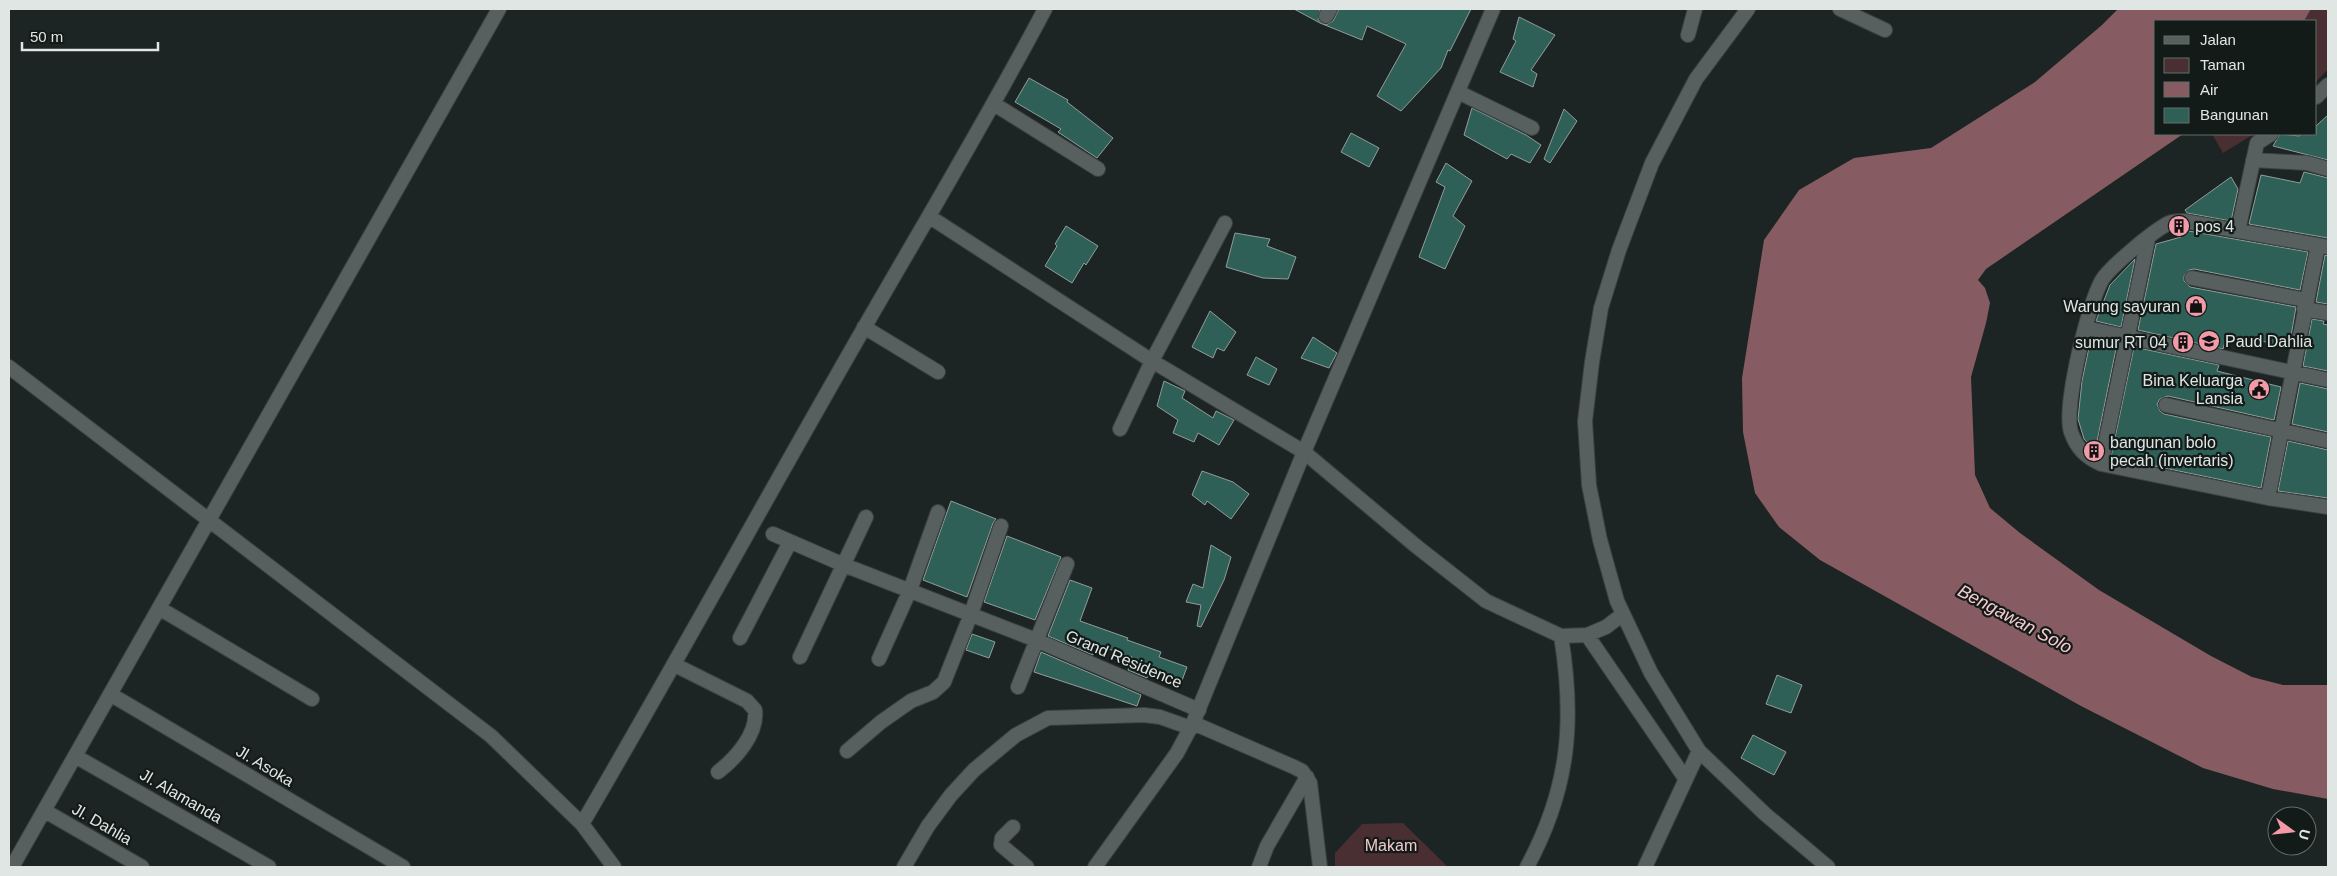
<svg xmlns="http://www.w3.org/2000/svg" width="2337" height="876" font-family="Helvetica,sans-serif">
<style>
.green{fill:#492e32}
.water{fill:#865c62}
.building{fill:#2e6057;stroke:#929d9a}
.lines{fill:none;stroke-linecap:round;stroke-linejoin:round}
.minor-casing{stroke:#3b4240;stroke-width:16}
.tertiary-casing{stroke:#3b4240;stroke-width:16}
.minor{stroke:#57605e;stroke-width:14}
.tertiary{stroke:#57605e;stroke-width:14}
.labels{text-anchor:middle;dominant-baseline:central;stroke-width:4.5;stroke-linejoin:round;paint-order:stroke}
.poi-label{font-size:16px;fill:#e0e6e4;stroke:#131b19;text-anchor:start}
.street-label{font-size:16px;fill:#e0e6e4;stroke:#131b19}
.park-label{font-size:16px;fill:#f6c9ce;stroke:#131b19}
.water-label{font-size:18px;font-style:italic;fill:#f7cad0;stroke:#131b19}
</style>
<rect width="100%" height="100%" fill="#1c2523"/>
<!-- green -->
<path class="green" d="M2311,9H2328V69L2316,82V21H2304Z
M2212,134H2254L2223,153Z
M1403,823L1448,867H1335V853L1362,824Z"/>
<!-- water -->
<path class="water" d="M2118,9H2311L2304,21H2156V134H2183L1986,269L1978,280L1985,288L1990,303L1986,323L1971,377L1975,475L1990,508L2020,533L2099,590L2211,656L2252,677L2283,685H2328V799L2273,789L2203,768L2081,706L1820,560L1779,527L1755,493L1743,432L1742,378L1764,240L1799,190L1854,158L1931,148L2035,82L2102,25Z"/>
<!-- building -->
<path class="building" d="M1294,9H1320L1318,20L1326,25L1333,21L1339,9H1471L1450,51L1448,50L1441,68L1401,111L1377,96L1406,44L1367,26L1362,40L1320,23Z
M1519,17L1555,35L1531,70L1537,74L1533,87L1500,72L1516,41L1513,39Z
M1029,78L1068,100L1067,102L1113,138L1097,158L1058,132L1061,129L1015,102Z
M1472,108L1526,135L1541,145L1530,163L1511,154L1507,159L1464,135Z
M1564,109L1577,121L1550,163L1544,159Z
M2328,115V160L2273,146L2280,134L2299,136L2302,134H2316V126Z
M1351,133L1379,148L1369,167L1341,152Z
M1446,163L1472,181L1453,216L1465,226L1445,269L1419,257L1445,187L1436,182Z
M2304,172L2328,178V238L2249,224L2261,175L2300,183Z
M2231,177L2238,189L2231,221L2187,213L2185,210Z
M1066,226L1098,246L1086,265L1084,263L1072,283L1045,266L1057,246L1055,244Z
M2183,230L2308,252L2300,290L2194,269L2189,270L2184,276V281L2190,287L2296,307L2289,348L2258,340L2227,335L2223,349L2138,330L2156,244L2181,237L2173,231Z
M1235,233L1270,239L1267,246L1296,257L1288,279L1263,278L1226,267Z
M2325,255L2328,256V304L2316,302Z
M2135,259L2121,327L2096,321L2110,285Z
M1210,311L1236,332L1224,351L1217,348L1213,358L1192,347Z
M2312,319L2324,321L2323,324L2328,325V371L2303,366Z
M1313,337L1337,353L1329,368L1301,358Z
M2091,338L2117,344L2095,451L2084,439L2078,419L2082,381Z
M2134,347L2219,365L2217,371L2281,387L2274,420L2168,396L2160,399L2157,404L2160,411L2164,414L2271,437L2261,488L2111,457Z
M1256,357L1277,369L1269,385L1247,375Z
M1164,381L1185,391L1182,398L1213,418L1216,411L1234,420L1219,445L1198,433L1194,442L1173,433L1178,420L1157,406Z
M2300,383L2328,389V432L2292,424Z
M2288,441L2328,450V498L2278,491Z
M1202,471L1233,482L1249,494L1231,519L1207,501L1205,505L1192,495Z
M951,501L996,519L993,523L967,597L923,580Z
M1007,536L1061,557L1035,620L984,602Z
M1211,545L1231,557L1224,580L1201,627L1197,626L1201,605L1186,602L1193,584L1203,588Z
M1070,580L1092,588L1080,621L1128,638L1127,640L1161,652L1159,657L1187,667L1181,683L1149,672L1147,678L1128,670L1132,657L1097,645L1093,655L1048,636Z
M972,634L995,642L989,658L966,650Z
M1041,652L1141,695L1137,706L1034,672Z
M1777,675L1802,685L1791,713L1766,704Z
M1753,735L1786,752L1774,775L1741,758Z"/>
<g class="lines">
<!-- minor casing -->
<g class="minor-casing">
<path id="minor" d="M1748,9L1696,79L1652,163L1619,250L1601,308L1592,362L1585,421L1589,485L1600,540L1617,601L1651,673L1699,751L1765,814L1828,867
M1840,9L1885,30
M1326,16L1330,9
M1688,35L1695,9
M1458,92L1532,128
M2316,97L2328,85
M994,104L1098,169
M2253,160L2307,163L2328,169
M930,217L1152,361L1304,452L1416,546L1486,601L1561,636L1587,635L1606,627L1623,614
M2238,231L2257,143L2271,134
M2328,247L2184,221C2179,221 2173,221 2169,223C2153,231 2111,266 2102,280C2088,304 2063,407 2071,432C2077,449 2086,457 2101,464L2268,498L2328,507
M2192,278L2306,300
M2304,309L2328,313
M864,327L938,372
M2086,328L2328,380
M9,367L491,736L582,824L614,867
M2166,405L2328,441
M1120,429L1152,361L1225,223
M2101,464L2148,239
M2268,498L2318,245
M773,534L844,565L1036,640L1199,710
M159,608L312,699
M1587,635L1685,778
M740,638L790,542
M800,657L866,517
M879,659L910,590L938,512
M675,665L747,701L755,710C758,734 735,759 718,772
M1018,687L1067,564
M110,694L403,867
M1193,723L1294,767L1302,771L1310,783L1320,867
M847,751L881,722L911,701L933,692L944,682L971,614L1001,526
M75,756L269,867
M45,811L142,867
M582,824C678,660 769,493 864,328C925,222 988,117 1045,9
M1013,827L1002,838L1001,845L1027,867
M12,867L499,9
M904,867L928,826L951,795L974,770L1016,735L1048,718L1144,715L1160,717L1191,728
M1259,867L1267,846L1307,777
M1527,867C1569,789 1575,722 1561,636
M1645,867L1699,751"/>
</g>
<!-- tertiary casing -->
<g class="tertiary-casing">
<path id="tertiary" d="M1095,867L1177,753L1193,723L1304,452L1493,9"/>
</g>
<!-- minor -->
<use href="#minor" class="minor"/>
<!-- tertiary -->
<use href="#tertiary" class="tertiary"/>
</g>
<!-- icons -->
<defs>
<g id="building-disc" transform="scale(1.125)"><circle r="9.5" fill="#f39aa8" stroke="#131b19"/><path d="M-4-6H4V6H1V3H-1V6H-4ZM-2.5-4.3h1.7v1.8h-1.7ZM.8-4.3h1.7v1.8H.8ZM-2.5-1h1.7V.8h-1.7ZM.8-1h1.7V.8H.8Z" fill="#111"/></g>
<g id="shop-disc" transform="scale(1.125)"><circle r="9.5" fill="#f39aa8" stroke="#131b19"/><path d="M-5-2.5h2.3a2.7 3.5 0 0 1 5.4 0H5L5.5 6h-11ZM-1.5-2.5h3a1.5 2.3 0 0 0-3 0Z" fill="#111"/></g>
<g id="school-disc" transform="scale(1.125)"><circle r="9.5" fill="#f39aa8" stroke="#131b19"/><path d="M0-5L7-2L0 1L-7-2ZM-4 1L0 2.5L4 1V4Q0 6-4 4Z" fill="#111"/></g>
<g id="civic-disc" transform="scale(1.125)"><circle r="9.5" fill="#f39aa8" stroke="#131b19"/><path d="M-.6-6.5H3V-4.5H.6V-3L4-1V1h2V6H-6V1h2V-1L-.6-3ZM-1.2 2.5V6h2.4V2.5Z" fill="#111"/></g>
</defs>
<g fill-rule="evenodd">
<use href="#building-disc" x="2179" y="226"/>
<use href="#shop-disc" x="2196" y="306"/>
<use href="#school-disc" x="2209" y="341"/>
<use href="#building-disc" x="2183" y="342"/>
<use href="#civic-disc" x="2259" y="389"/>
<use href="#building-disc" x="2094" y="451"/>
</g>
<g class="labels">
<!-- poi labels -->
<g class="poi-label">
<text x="2195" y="226">pos 4</text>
<text x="2180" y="306" text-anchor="end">Warung sayuran</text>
<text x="2225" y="341">Paud Dahlia</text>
<text x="2167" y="342" text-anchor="end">sumur RT 04</text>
<text x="2243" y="380" text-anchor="end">Bina Keluarga<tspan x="2243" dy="18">Lansia</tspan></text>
<text x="2110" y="442">bangunan bolo<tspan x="2110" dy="18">pecah (invertaris)</tspan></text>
</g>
<!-- street labels -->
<g class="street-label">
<text transform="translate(1124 659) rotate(23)">Grand Residence</text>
<text transform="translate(265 766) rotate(31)">Jl. Asoka</text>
<text transform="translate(181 796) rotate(30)">Jl. Alamanda</text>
<text transform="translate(102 824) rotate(30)">Jl. Dahlia</text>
</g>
<!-- park labels -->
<g class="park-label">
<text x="1391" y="845">Makam</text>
</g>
<!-- water labels -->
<g class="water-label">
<text transform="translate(2015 619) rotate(28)">Bengawan Solo</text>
</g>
</g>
<!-- border -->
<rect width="2337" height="876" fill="none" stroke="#e0e6e4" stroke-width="20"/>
<!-- legend -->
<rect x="2154" y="20" width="162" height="115" fill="#131b19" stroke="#656c6a"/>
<rect x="2164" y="36" width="25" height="8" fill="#57605e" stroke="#656c6a"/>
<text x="2200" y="45" font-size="15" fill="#e0e6e4">Jalan</text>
<rect x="2164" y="58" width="25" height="15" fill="#492e32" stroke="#656c6a"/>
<text x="2200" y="70" font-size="15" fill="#e0e6e4">Taman</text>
<rect x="2164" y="82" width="25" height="15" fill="#865c62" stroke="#656c6a"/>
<text x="2200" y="95" font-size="15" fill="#e0e6e4">Air</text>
<rect x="2164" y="108" width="25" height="15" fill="#2e6057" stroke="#656c6a"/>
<text x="2200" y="120" font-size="15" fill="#e0e6e4">Bangunan</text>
<!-- north arrow -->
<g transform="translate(2292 831) rotate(105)"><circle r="24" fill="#131b19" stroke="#656c6a"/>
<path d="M0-4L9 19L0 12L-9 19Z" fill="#f39aa8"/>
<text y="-8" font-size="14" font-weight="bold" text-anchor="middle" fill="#e0e6e4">U</text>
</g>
<!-- scale -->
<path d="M22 42v8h136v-8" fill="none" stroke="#e0e6e4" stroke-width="2.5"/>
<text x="30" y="42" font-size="15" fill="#e0e6e4" stroke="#131b19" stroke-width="4" paint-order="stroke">50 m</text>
</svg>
